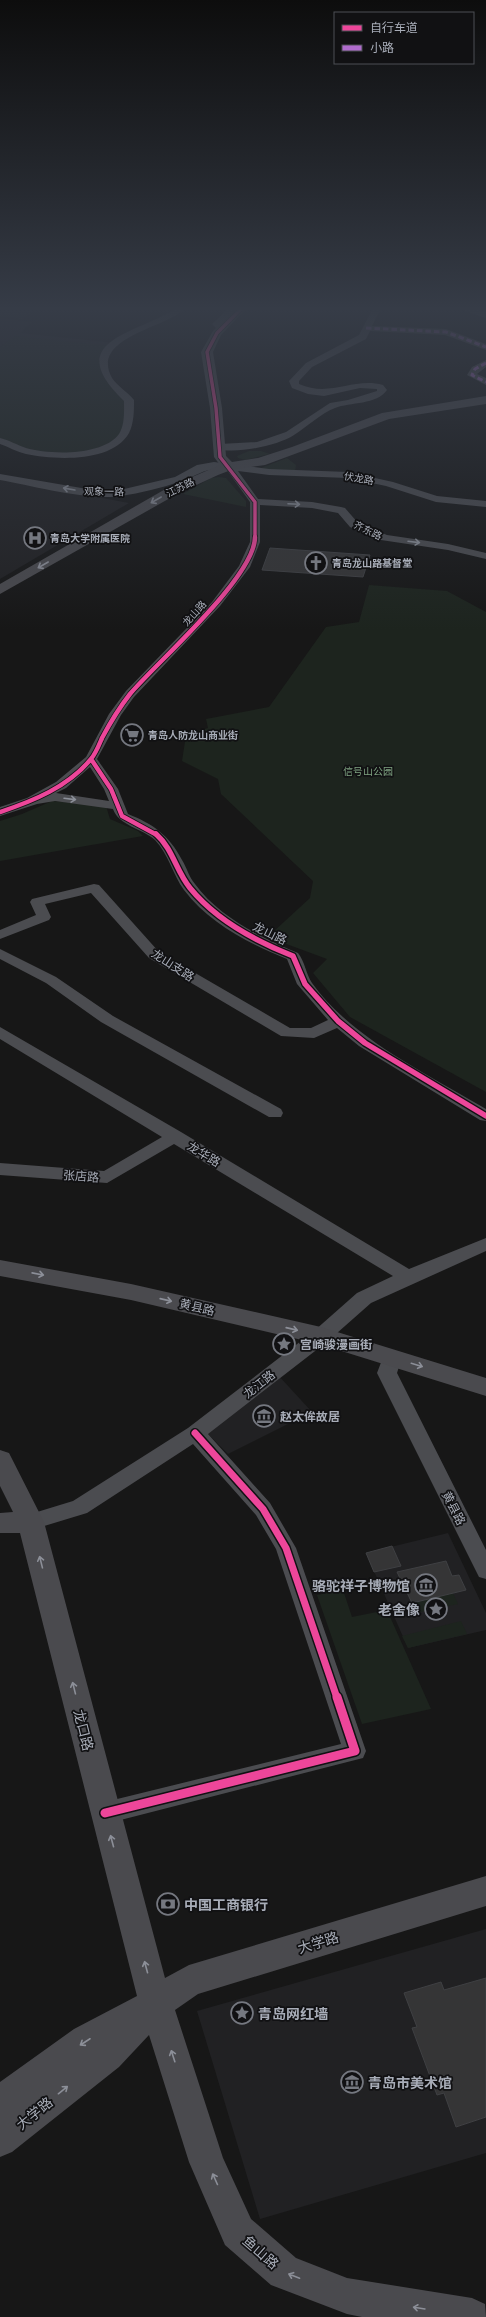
<svg xmlns="http://www.w3.org/2000/svg" width="486" height="2317" font-family="Manrope,'Noto Sans SC',sans-serif">
<style>
.built{fill:#212123}
.green{fill:#1d241e}
.building{fill:#353536;stroke:#3f4043}
.lines{fill:none;stroke-linecap:round;stroke-linejoin:round}
.street{fill:#4b4c50;fill-rule:evenodd}
.secondary{fill:#4a4a4e;fill-rule:evenodd}
.quiet{stroke:#b06ccc;stroke-width:3;stroke-dasharray:5.5 3;stroke-linecap:butt}
.cycleway-far4-casing{stroke:#111113;stroke-width:5}
.cycleway-far3-casing{stroke:#111113;stroke-width:6}
.cycleway-far2-casing{stroke:#111113;stroke-width:8}
.cycleway-far1-casing{stroke:#111113;stroke-width:10}
.cycleway-casing{stroke:#111113;stroke-width:12}
.cycleway-far4{stroke:#ed469a;stroke-width:3.5}
.cycleway-far3{stroke:#ed469a;stroke-width:4.5}
.cycleway-far2{stroke:#ed469a;stroke-width:5.5}
.cycleway-far1{stroke:#ed469a;stroke-width:7}
.cycleway{stroke:#ed469a;stroke-width:9}
.oneway{stroke:#8c9099}
.oneway2{stroke:#8c8f98}
.labels{text-anchor:middle;dominant-baseline:central;stroke-width:3.5;stroke-linejoin:round;paint-order:stroke}
.far-street-label{font-size:10px;fill:#a8adb8;stroke:#111113}
.far-poi-label{font-size:10px;font-weight:bold;fill:#a8adb8;stroke:#111113;text-anchor:start}
.far-park-label{font-size:10px;fill:#7fa381;stroke:#111113}
.street-label{font-size:12px;fill:#a8adb8;stroke:#111113}
.poi-label{font-size:12px;font-weight:bold;fill:#a8adb8;stroke:#111113;text-anchor:start}
.near-poi-label{font-size:14px;font-weight:bold;fill:#a8adb8;stroke:#111113;text-anchor:start}
.near-street-label{font-size:14px;fill:#a8adb8;stroke:#111113}
</style>
<rect width="100%" height="100%" fill="#171717"/>
<!-- built -->
<path class="built" d="M0,318L32,322L20,333L116,343L111,346L0,347Z
M0,479L129,503L0,579Z
M278,1375L312,1412L228,1454L208,1434L210,1427Z
M448,1533L486,1613V1630L408,1648L366,1553Z
M486,1929V2153L260,2219L197,2011Z"/>
<!-- green -->
<path class="green" d="M8,306H42L22,319L0,316V311Z
M15,336L111,346L104,368L129,400L123,436L111,447L84,454H45L0,441V347Z
M249,451H261L270,454L245,460L238,458L237,456Z
M287,458L296,465L295,472L271,471L261,468Z
M219,477L226,478L246,501V507L183,494L211,478Z
M369,585L447,591L486,612V1092L350,1017L313,973L327,959L281,942L286,936L273,932L310,898L313,881L221,794L218,779L182,761L186,735L208,728L206,719L269,707L326,627L359,622Z
M52,801L106,806L110,819L138,831L143,836L0,861V821L22,814Z
M343,1590L352,1617L387,1610L431,1709L362,1724L317,1595Z
M453,1593L458,1604L416,1613L412,1603Z
M461,1621L467,1634L408,1648L402,1636Z"/>
<!-- building -->
<path class="building" d="M270,548L370,555L363,577L262,570Z
M392,1546L401,1566L374,1572L366,1553Z
M446,1561L452,1576L459,1575L466,1590L412,1603L397,1572Z
M486,1978V2117L456,2127L444,2093L437,2095L412,2028L417,2027L404,1993L441,1982L444,1990Z"/>
<g class="lines">
<!-- street -->
<path class="street" d="M179,306H188C170,328 89,336 112,378C118,387 128,392 134,400C134,411 134,423 129,433C112,463 55,460 26,454C17,452 9,447 0,444V438C9,440 17,445 26,448C50,455 103,456 119,434C125,425 124,411 124,401C58,338 142,334 179,306Z
M227,306H235L237,309L221,324L226,329L225,331H219L212,324L228,309Z
M374,306H382L372,326L446,329L486,344V350L445,335L370,331L366,339L312,367L299,381V384C330,398 353,377 383,385L387,390C377,405 350,402 335,408C321,413 307,427 294,435C277,446 237,454 217,449L215,447L220,444L257,442L286,432L330,403L348,400L377,391V389L360,388L324,396L308,394L292,388L289,381L306,363L359,335Z
M468,306L486,312V318L465,311V307Z
M486,360V367L477,374L486,378V385L467,375L472,367Z
M214,462L269,469L348,472L393,482L437,496L486,501V507L436,502L386,486L348,478L269,475L238,471L258,499L312,502L341,507L345,508L358,523L387,535L448,544L486,553V559L448,550L381,540L350,527L338,513L312,508L260,505V542L250,567L220,606L134,697L121,715L97,759L118,789L128,814C153,824 169,835 182,860C187,868 189,877 195,884C219,917 262,938 298,953C305,962 306,974 312,983C351,1038 429,1075 486,1109V1121L480,1120L359,1046L337,1028L314,1038L281,1036L149,958L91,893L45,904L51,917L49,920L0,939V930L36,915L30,902L32,899L94,884L99,885L159,952L290,1028H311L328,1020L297,984L287,959C249,944 209,923 184,890C173,875 169,855 155,840C142,828 119,826 113,809L55,801L37,804L0,816V807L27,798L56,782L86,757L109,714L126,691L212,602L239,566L250,542V502L227,470C204,467 200,475 181,481C162,488 140,493 121,496C88,501 34,486 0,480V474L93,490H120L175,477L197,465ZM90,767L104,789L109,801L56,793L66,788Z
M0,949L56,977L113,1016L281,1109L283,1113L281,1117H269L101,1022L46,983L0,959Z
M0,1027L181,1132L409,1269L486,1238V1251L371,1303L328,1341L208,1434L270,1503L296,1548L366,1751L363,1758L105,1824L97,1820L93,1813L97,1806L105,1802L341,1744L276,1549L256,1515L193,1444L87,1513L31,1530L24,1528L21,1522L24,1516L73,1501L188,1428L314,1331L357,1293L393,1276L174,1144L107,1183L0,1175V1163L104,1171L162,1137L0,1039Z
M392,1350L399,1352L402,1357L397,1373L486,1550V1579L479,1577L377,1373L385,1352Z"/>
<!-- secondary -->
<path class="secondary" d="M238,306H249L221,335L213,352L222,408L226,456L232,462L258,458L292,447L382,413L486,396V404L389,419L265,465L231,470L218,475L179,493L0,594V584L169,487L220,465L214,457L210,408L201,352L213,331Z
M0,1260L131,1284L321,1327L486,1378V1396L319,1344L131,1300L0,1276Z
M0,1450L9,1453L44,1522L165,1978L189,1965L486,1876V1906L198,1994L175,2010L223,2158L251,2219L296,2258L347,2278L472,2298L485,2304L486,2317H362L347,2314L271,2285L225,2245L189,2162L149,2035L119,2067L12,2152L0,2157V2082L74,2029L137,1996L20,1533H0V1513L13,1512L0,1486Z"/>
<!-- quiet -->
<path class="quiet" d="M366,328L446,332L486,347
M486,363L475,369L472,375L486,382"/>
<!-- cycleway-far4 casing -->
<g class="cycleway-far4-casing">
<path id="cycleway-far4" d="M244,306L217,333L207,352L216,408L220,457L255,502V538"/>
</g>
<!-- cycleway-far3 casing -->
<g class="cycleway-far3-casing">
<path id="cycleway-far3" d="M91,759L111,789L122,816L157,835
M0,812C33,801 68,787 91,759C96,753 99,745 102,738C110,723 119,708 130,694C157,662 255,577 255,537"/>
</g>
<!-- cycleway-far2 casing -->
<g class="cycleway-far2-casing">
<path id="cycleway-far2" d="M156,834C173,849 176,871 190,888C216,920 255,941 293,956L305,984L338,1021L365,1043L486,1116"/>
</g>
<!-- cycleway-far1 casing -->
<g class="cycleway-far1-casing">
<path id="cycleway-far1" d="M195,1433L263,1509L286,1548L337,1698"/>
</g>
<!-- cycleway casing -->
<g class="cycleway-casing">
<path id="cycleway" d="M105,1813L355,1751L337,1697"/>
</g>
<!-- cycleway-far4 -->
<use href="#cycleway-far4" class="cycleway-far4"/>
<!-- cycleway-far3 -->
<use href="#cycleway-far3" class="cycleway-far3"/>
<!-- cycleway-far2 -->
<use href="#cycleway-far2" class="cycleway-far2"/>
<!-- cycleway-far1 -->
<use href="#cycleway-far1" class="cycleway-far1"/>
<!-- cycleway -->
<use href="#cycleway" class="cycleway"/>
</g>
<!-- one-way arrows -->
<defs><path id="oneway-shaft" d="M-6 0H5M1.5-3L5.5 0L1.5 3" fill="none" stroke-width="1.6" stroke-linecap="round" stroke-linejoin="round"/></defs>
<g class="oneway">
<use href="#oneway-shaft" transform="translate(69 489) rotate(-170)"/>
<use href="#oneway-shaft" transform="translate(294 504) rotate(3)"/>
<use href="#oneway-shaft" transform="translate(414 542) rotate(7)"/>
<use href="#oneway-shaft" transform="translate(70 799) rotate(7)"/>
</g>
<g class="oneway2">
<use href="#oneway-shaft" transform="translate(156 500) rotate(150)"/>
<use href="#oneway-shaft" transform="translate(43 565) rotate(150)"/>
<use href="#oneway-shaft" transform="translate(38 1274) rotate(11)"/>
<use href="#oneway-shaft" transform="translate(166 1300) rotate(13)"/>
<use href="#oneway-shaft" transform="translate(292 1329) rotate(13)"/>
<use href="#oneway-shaft" transform="translate(417 1365) rotate(17)"/>
<use href="#oneway-shaft" transform="translate(41 1562) rotate(-104)"/>
<use href="#oneway-shaft" transform="translate(74 1688) rotate(-104)"/>
<use href="#oneway-shaft" transform="translate(112 1841) rotate(-105)"/>
<use href="#oneway-shaft" transform="translate(146 1967) rotate(-105)"/>
<use href="#oneway-shaft" transform="translate(85 2042) rotate(147)"/>
<use href="#oneway-shaft" transform="translate(173 2056) rotate(-108)"/>
<use href="#oneway-shaft" transform="translate(63 2090) rotate(-39)"/>
<use href="#oneway-shaft" transform="translate(215 2179) rotate(-114)"/>
<use href="#oneway-shaft" transform="translate(294 2276) rotate(-159)"/>
<use href="#oneway-shaft" transform="translate(419 2308) rotate(-171)"/>
</g>
<!-- sky -->
<linearGradient id="sky" x2="0" y2="1"><stop stop-color="#0d0d0d"/><stop offset="0.49" stop-color="#363c47"/><stop offset="1" stop-color="#363c47" stop-opacity="0"/></linearGradient>
<rect width="486" height="630" fill="url(#sky)"/>
<!-- icons -->
<defs>
<g id="hospital-ring" transform="scale(1.15)"><circle r="9.5" fill="#111113" stroke="#757880" stroke-width="1.5"/><path d="M-5-5h3v3.5h4V-5h3V5h-3V1.5h-4V5h-3Z" fill="#757880"/></g>
<g id="church-ring" transform="scale(1.15)"><circle r="9.5" fill="#111113" stroke="#757880" stroke-width="1.5"/><path d="M-1.2-6h2.4v3.5h3.3v2.4h-3.3V6h-2.4V-.1h-3.3v-2.4h3.3Z" fill="#757880"/></g>
<g id="supermarket-ring" transform="scale(1.15)"><circle r="9.5" fill="#111113" stroke="#757880" stroke-width="1.5"/><path d="M-6-5.5h2.5l.6 2H6L4.5 2H-2.5L-4.4-4H-6ZM-1.5 3.2a1.3 1.3 0 1 0 .1 0ZM3 3.2a1.3 1.3 0 1 0 .1 0Z" fill="#757880"/></g>
<g id="sight-ring" transform="scale(1.15)"><circle r="9.5" fill="#111113" stroke="#757880" stroke-width="1.5"/><path d="M0-6L1.8-2.2L6-1.7L2.9 1.2L3.7 5.4L0 3.3L-3.7 5.4L-2.9 1.2L-6-1.7L-1.8-2.2Z" fill="#757880"/></g>
<g id="museum-ring" transform="scale(1.15)"><circle r="9.5" fill="#111113" stroke="#757880" stroke-width="1.5"/><path d="M0-6L6-3V-2H-6V-3ZM-5-1h2V3h-2ZM-1-1h2V3h-2ZM3-1h2V3H3ZM-6 4H6V6H-6Z" fill="#757880"/></g>
<g id="bank-ring" transform="scale(1.15)"><circle r="9.5" fill="#111113" stroke="#757880" stroke-width="1.5"/><path d="M-6-4H6V4H-6ZM0-2.3a2.3 2.3 0 1 0 0 4.6a2.3 2.3 0 1 0 0-4.6Z" fill="#757880"/></g>
</defs>
<g fill-rule="evenodd">
<use href="#hospital-ring" x="35" y="538"/>
<use href="#church-ring" x="316" y="563"/>
<use href="#supermarket-ring" x="132" y="735"/>
<use href="#sight-ring" x="284" y="1344"/>
<use href="#museum-ring" x="264" y="1416"/>
<use href="#museum-ring" x="426" y="1585"/>
<use href="#sight-ring" x="436" y="1609"/>
<use href="#bank-ring" x="168" y="1904"/>
<use href="#sight-ring" x="242" y="2013"/>
<use href="#museum-ring" x="352" y="2082"/>
</g>
<g class="labels">
<!-- far-street labels -->
<g class="far-street-label">
<text transform="translate(359 478) rotate(10)">伏龙路</text>
<text transform="translate(180 487) rotate(-26)">江苏路</text>
<text transform="translate(104 491) rotate(1)">观象一路</text>
<text transform="translate(368 530) rotate(26)">齐东路</text>
<text transform="translate(194 613) rotate(-48)">龙山路</text>
</g>
<!-- far-poi labels -->
<g class="far-poi-label">
<text x="50" y="538">青岛大学附属医院</text>
<text x="332" y="563">青岛龙山路基督堂</text>
<text x="148" y="735">青岛人防龙山商业街</text>
</g>
<!-- far-park labels -->
<g class="far-park-label">
<text x="368" y="771">信号山公园</text>
</g>
<!-- street labels -->
<g class="street-label">
<text transform="translate(270 933) rotate(26)">龙山路</text>
<text transform="translate(173 965) rotate(33)">龙山支路</text>
<text transform="translate(204 1154) rotate(31)">龙华路</text>
<text transform="translate(81 1176) rotate(4)">张店路</text>
<text transform="translate(197 1307) rotate(13)">黄县路</text>
<text transform="translate(259 1384) rotate(-38)">龙江路</text>
<text transform="translate(454 1508) rotate(63)">黄县路</text>
</g>
<!-- poi labels -->
<g class="poi-label">
<text x="300" y="1344">宫崎骏漫画街</text>
<text x="280" y="1416">赵太侔故居</text>
</g>
<!-- near-poi labels -->
<g class="near-poi-label">
<text x="410" y="1585" text-anchor="end">骆驼祥子博物馆</text>
<text x="420" y="1609" text-anchor="end">老舍像</text>
<text x="184" y="1904">中国工商银行</text>
<text x="258" y="2013">青岛网红墙</text>
<text x="368" y="2082">青岛市美术馆</text>
</g>
<!-- near-street labels -->
<g class="near-street-label">
<text transform="translate(84 1730) rotate(76)">龙口路</text>
<text transform="translate(318 1942) rotate(-17)">大学路</text>
<text transform="translate(34 2113) rotate(-39)">大学路</text>
<text transform="translate(261 2252) rotate(41)">鱼山路</text>
</g>
</g>
<!-- legend -->
<rect x="334" y="12" width="140" height="52" fill="#111113" stroke="#4d4f55"/>
<rect x="342" y="25" width="20" height="6" fill="#ed469a" stroke="#4d4f55"/>
<text x="370" y="32" font-size="12" fill="#a8adb8">自行车道</text>
<rect x="342" y="45" width="20" height="6" fill="#b06ccc" stroke="#4d4f55"/>
<text x="370" y="52" font-size="12" fill="#a8adb8">小路</text>
</svg>
